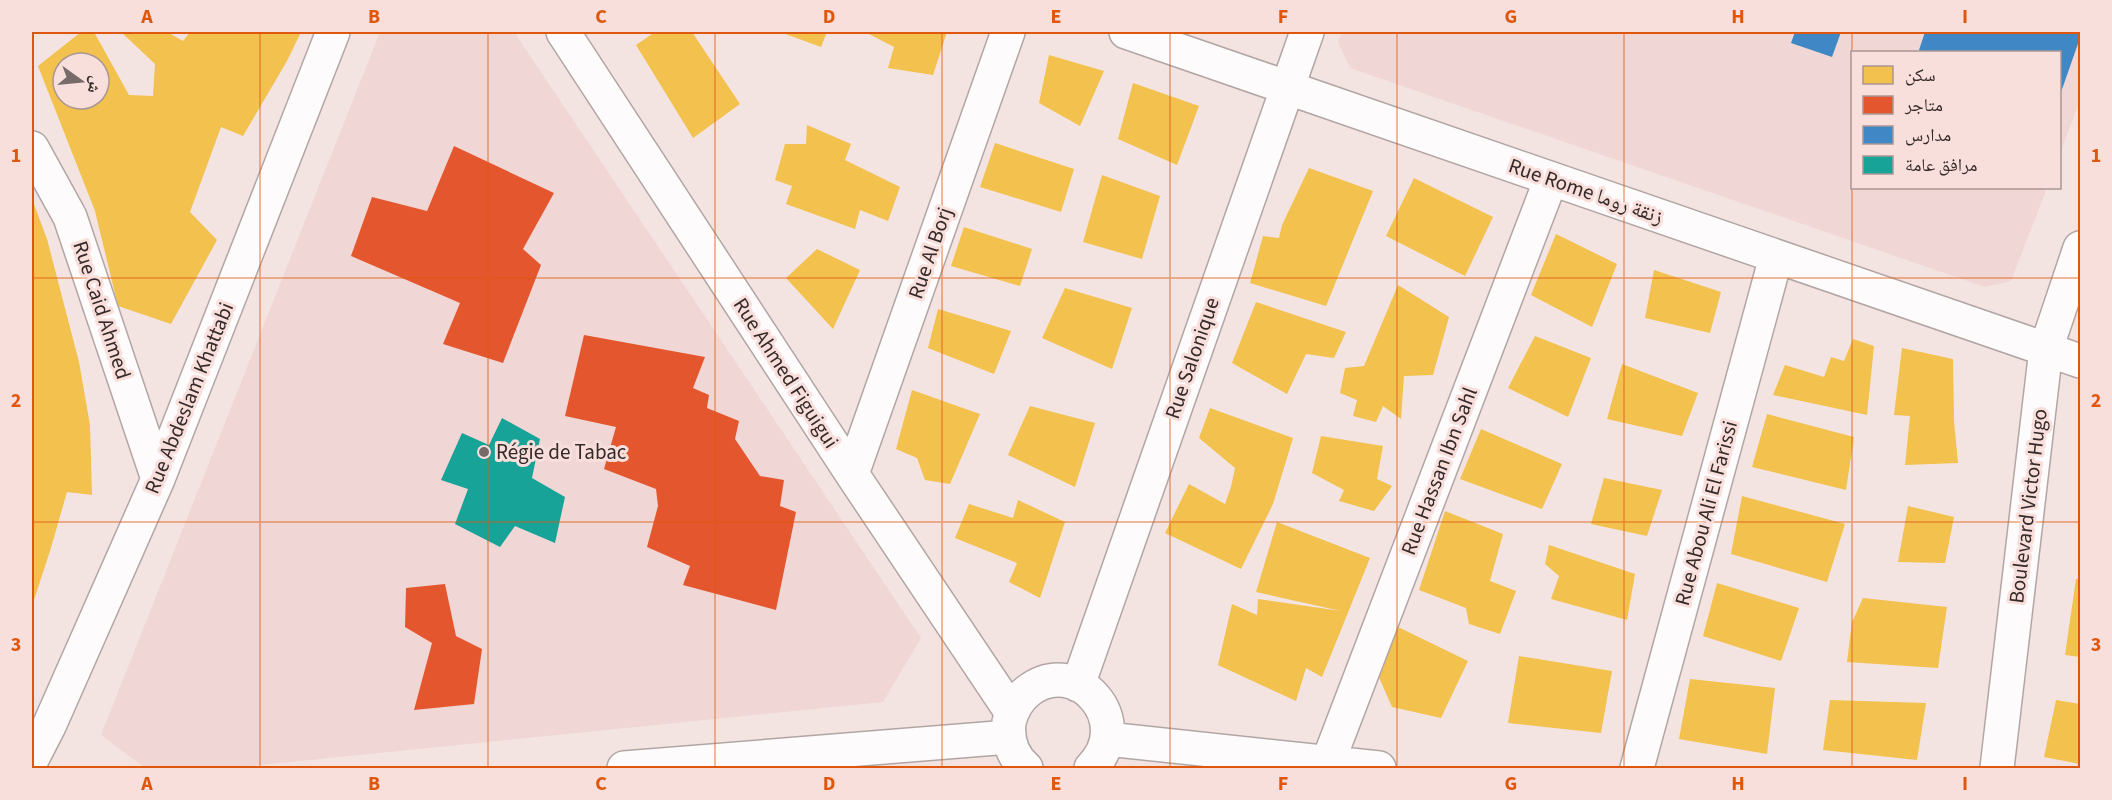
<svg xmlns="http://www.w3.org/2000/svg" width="2112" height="800" font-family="'Source Sans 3','Noto Naskh Arabic',sans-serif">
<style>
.built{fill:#f0d6d4}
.homes{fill:#f2c14e;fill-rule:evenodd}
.shops{fill:#e4572e}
.schools{fill:#3f88c5}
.public{fill:#17a398}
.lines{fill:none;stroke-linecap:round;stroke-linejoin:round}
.minor-casing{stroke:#b2a6a5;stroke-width:36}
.minor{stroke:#fdfbfb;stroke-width:33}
.grid{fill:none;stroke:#df570d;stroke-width:1.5;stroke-opacity:0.55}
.poi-dot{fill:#776b6a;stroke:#f9dfdc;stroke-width:2}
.labels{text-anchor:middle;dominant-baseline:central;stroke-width:6;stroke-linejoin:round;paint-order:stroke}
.street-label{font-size:21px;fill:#342a29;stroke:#f9dfdc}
.poi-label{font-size:21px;fill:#342a29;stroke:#f9dfdc;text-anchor:start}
.neatline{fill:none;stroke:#df570d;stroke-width:2}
.grid-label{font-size:20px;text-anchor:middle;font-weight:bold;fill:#df570d}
</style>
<rect width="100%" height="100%" fill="#f3e4e2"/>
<!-- built -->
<path class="built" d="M380,32H514L921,638L883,702L231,768H145L101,735Z
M1342,32H2080V100L2060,154V52H1852V188H2047L2011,281L1985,287L1350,68L1338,42Z"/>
<!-- homes -->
<path class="homes" d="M81,32H94L129,95L153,96L155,64L121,32H167L183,41L190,32H301L287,61L243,136L221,127L190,212L217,240L171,324L118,306L95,211L38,66ZM63,63H99V99H63Z
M655,32H692L740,104L693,138L636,45Z
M780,32H827L821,47Z
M865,32H947L933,75L888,68L894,47Z
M1049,55L1104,71L1080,126L1039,103Z
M1133,83L1199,106L1177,165L1118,139Z
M807,125L851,144L845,160L900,187L888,221L860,210L855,229L786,204L792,186L775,180L785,144H806Z
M995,143L1074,169L1061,212L980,187Z
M1309,168L1373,191L1326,306L1250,283L1263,236L1279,238L1282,225Z
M1102,175L1160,196L1142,259L1083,242Z
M1414,178L1493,217L1465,276L1386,236Z
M32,199L47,239L79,362L90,425L92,495L67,492L50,551L32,606Z
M964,227L1032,249L1020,286L951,266Z
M1556,234L1617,264L1592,327L1531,295Z
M817,249L860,270L833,329L786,278Z
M1654,270L1721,292L1710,333L1645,318Z
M1398,285L1449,317L1433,375L1404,376L1401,419L1383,406L1376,422L1353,416L1357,400L1340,393L1345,368L1364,366Z
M1065,288L1132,308L1112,369L1042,338Z
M1256,302L1346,332L1334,358L1306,354L1287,394L1232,363Z
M938,309L1011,331L994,374L928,348Z
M1535,336L1591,358L1568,417L1508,388Z
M1853,339L1874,346L1867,415L1773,395L1785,365L1824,377L1831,357L1844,361Z
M1902,348L1953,359L1954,421L1958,463L1905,465L1910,416L1894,415Z
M1622,364L1698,393L1682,436L1607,419Z
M912,390L980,414L950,484L925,480L917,458L896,449Z
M1030,406L1095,423L1075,487L1008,455Z
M1210,408L1293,438L1273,504L1241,569L1165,533L1189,484L1225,504L1231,487L1235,468L1199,438Z
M1767,414L1854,437L1846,490L1752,467Z
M1481,429L1562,464L1542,509L1460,479Z
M1321,436L1383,446L1377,479L1392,486L1374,511L1339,501L1344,490L1312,473Z
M1604,478L1662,490L1647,536L1591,524Z
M1742,496L1845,524L1827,582L1731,554Z
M1018,500L1065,522L1040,598L1009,582L1017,563L955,538L969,504L1013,518Z
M1908,506L1954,517L1945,563L1898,562Z
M1445,511L1503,534L1490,581L1516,591L1500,634L1469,624L1466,608L1419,590Z
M1277,522L1370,558L1322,677L1306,668L1296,701L1218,665L1232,604L1257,615L1258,599L1341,611L1256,592Z
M1549,545L1635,574L1627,620L1551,599L1559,576L1545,564Z
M2076,579H2080V657L2065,655Z
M1717,583L1799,608L1781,661L1703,636Z
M1863,598L1947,607L1938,668L1847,662L1852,622Z
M1396,626L1468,661L1441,718L1392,707L1378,675Z
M1519,656L1612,671L1601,733L1508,723Z
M1690,679L1775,688L1767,754L1679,739Z
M1830,700L1926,703L1917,760L1823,750Z
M2056,700L2080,704V764L2044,757Z"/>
<!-- shops -->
<path class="shops" d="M454,146L554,193L523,249L541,265L503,363L443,344L460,303L351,256L372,197L427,211Z
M584,335L705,357L693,388L709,395L707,408L739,421L735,439L760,476L784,480L780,506L796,512L776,610L683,585L690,566L647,547L658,506L656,489L604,469L616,427L565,416Z
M445,584L456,636L482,649L474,704L414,710L432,643L405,627L406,588Z"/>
<!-- schools -->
<path class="schools" d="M1795,32H1841L1832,57L1791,43Z
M1925,32H2080V38L2060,95V52H1925L1919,50Z"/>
<!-- public -->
<path class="public" d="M502,418L540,439L532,478L565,497L555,543L515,526L500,547L455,524L468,489L441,480L462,433L489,445Z"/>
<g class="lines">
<!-- minor casing -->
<g class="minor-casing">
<path id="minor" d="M563,32L852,474L1012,713
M1126,32L2080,361
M32,148L70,217L158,479
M852,474L1008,32
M1078,685L1307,32
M1107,739L1379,768
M32,759L49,726L158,479L333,32
M1328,762L1551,179
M624,768L1009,737
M1026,768C1013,757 1007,740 1009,722C1012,710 1018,699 1028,691C1077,653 1137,722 1091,768
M1637,768L1776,257
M1997,768L2046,349L2080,248"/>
</g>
<!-- minor -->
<use href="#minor" class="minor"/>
</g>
<!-- grid -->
<path class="grid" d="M260,32V768M488,32V768M715,32V768M942,32V768M1170,32V768M1397,32V768M1624,32V768M1852,32V768M32,278H2080M32,522H2080"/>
<!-- markers -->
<circle class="poi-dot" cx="484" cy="452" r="6"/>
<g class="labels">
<!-- street labels -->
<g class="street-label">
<text transform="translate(1586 191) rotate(19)">Rue Rome زنقة روما</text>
<text transform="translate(930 253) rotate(-71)">Rue Al Borj</text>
<text transform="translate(102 310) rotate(72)">Rue Caid Ahmed</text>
<text transform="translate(1192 358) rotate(-71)">Rue Salonique</text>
<text transform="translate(786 373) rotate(57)">Rue Ahmed Figuigui</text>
<text transform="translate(189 398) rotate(-68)">Rue Abdeslam Khattabi</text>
<text transform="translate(1439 471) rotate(-69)">Rue Hassan Ibn Sahl</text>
<text transform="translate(2028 506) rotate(-83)">Boulevard Victor Hugo</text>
<text transform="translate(1706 513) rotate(-75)">Rue Abou Ali El Farissi</text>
</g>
<!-- poi labels -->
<g class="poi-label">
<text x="496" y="452">Régie de Tabac</text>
</g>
</g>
<!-- border -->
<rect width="2112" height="800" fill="none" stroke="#f9dfdc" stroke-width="66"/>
<!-- legend -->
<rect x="1851" y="51" width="210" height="138" fill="#f9dfdc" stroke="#aa9794" stroke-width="1.5"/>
<rect x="1863" y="66" width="30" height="18" fill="#f2c14e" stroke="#aa9794" stroke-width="1.5"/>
<text x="1905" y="81" font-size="18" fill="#342a29">سكن</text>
<rect x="1863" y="96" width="30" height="18" fill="#e4572e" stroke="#aa9794" stroke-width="1.5"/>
<text x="1905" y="111" font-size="18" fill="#342a29">متاجر</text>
<rect x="1863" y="126" width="30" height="18" fill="#3f88c5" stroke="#aa9794" stroke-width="1.5"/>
<text x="1905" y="141" font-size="18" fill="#342a29">مدارس</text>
<rect x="1863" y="156" width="30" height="18" fill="#17a398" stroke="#aa9794" stroke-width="1.5"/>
<text x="1905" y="171" font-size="18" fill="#342a29">مرافق عامة</text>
<!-- north arrow -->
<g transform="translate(81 81) rotate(105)"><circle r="28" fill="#f9dfdc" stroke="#aa9794" stroke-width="1.5"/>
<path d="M0-4.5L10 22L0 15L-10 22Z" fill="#776b6a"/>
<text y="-9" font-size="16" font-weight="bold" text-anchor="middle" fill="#342a29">ش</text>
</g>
<rect x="33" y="33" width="2046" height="734" class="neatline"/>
<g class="grid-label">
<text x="147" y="23">A</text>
<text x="374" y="23">B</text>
<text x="601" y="23">C</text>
<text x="829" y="23">D</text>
<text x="1056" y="23">E</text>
<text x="1283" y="23">F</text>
<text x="1511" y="23">G</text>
<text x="1738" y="23">H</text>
<text x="1965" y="23">I</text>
<text x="16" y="162">1</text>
<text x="2096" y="162">1</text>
<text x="16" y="407">2</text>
<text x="2096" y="407">2</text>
<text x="16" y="651">3</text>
<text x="2096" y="651">3</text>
<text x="147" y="790">A</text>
<text x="374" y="790">B</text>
<text x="601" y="790">C</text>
<text x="829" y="790">D</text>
<text x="1056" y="790">E</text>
<text x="1283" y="790">F</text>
<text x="1511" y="790">G</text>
<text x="1738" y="790">H</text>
<text x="1965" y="790">I</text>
</g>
</svg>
